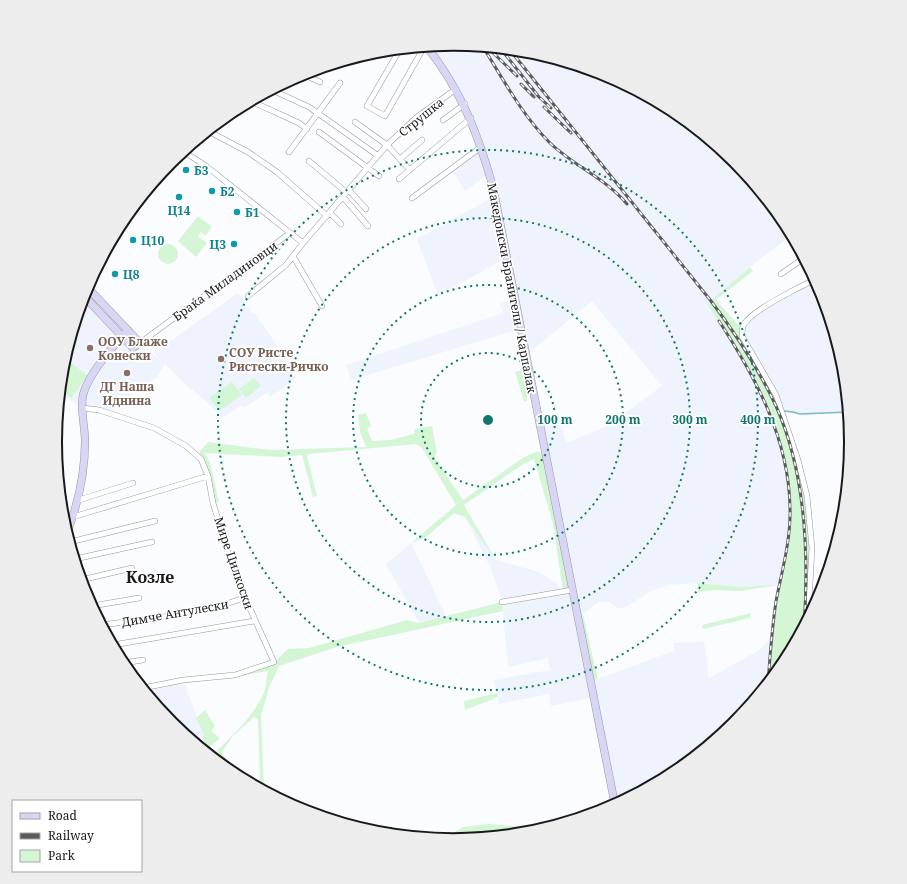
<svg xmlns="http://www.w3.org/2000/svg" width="907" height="884" font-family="'Noto Serif',serif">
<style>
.built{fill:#eff3fe}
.green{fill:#d4f6d5}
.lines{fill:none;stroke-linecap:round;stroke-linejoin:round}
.stream{stroke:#77bac8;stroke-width:1.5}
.street-casing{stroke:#96979b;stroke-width:6}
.secondary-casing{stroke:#96979b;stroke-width:8}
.street{stroke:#fff;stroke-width:5}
.secondary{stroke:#d9d6f5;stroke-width:7}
.rail-casing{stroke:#5b5b5e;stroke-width:3}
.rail{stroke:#fff;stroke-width:1.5;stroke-dasharray:4.5;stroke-linecap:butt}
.ring{fill:none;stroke:#0f766e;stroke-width:2;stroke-dasharray:2 4}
.culture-dot{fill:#0f9aa8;stroke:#fff;stroke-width:1.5}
.education-dot{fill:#8d6e63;stroke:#fff;stroke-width:1.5}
.labels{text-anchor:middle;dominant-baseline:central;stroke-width:3.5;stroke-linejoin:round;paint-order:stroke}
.street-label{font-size:12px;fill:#19191b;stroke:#fff}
.culture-label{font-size:12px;font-weight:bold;fill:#0d838f;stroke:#fff;text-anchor:start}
.education-label{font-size:12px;font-weight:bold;fill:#785e54;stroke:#fff;text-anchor:start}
.district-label{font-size:16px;font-weight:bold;fill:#19191b;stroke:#fff}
.rim{fill:none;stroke:#19191b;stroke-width:2}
.centre{fill:#0f766e;stroke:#fff;stroke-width:2}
.ring-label{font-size:12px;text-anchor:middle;font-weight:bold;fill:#0f766e;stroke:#fff;stroke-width:3.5;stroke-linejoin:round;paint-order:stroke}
</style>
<rect width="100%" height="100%" fill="#fbfcff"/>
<!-- built -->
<path class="built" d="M454,44L531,52L606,74L675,111L735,161L785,221L792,235L750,267L708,304L752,373L776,429L789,487L790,510L789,532L779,585L739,587L702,583L667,585L651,591L626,607L620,609L608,602H598L578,618L592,681L674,651V643L704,641L709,678L761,649L771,636V680L735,724L674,773L615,805L595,697L551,706L549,694L499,704L494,680L550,670L548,658L508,667L502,602L492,571L465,517L496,560L539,572L556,583L563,591L572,590L538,420L542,414L558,413L566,443L607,426L662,386L592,301L525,356L520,329L351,380L346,365L503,313L500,304L514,297L506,258L438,296L417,239L495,196L489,174L465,191L451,168L481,147L471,118L427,47Z
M816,279L821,290L844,365L849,412L800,414L793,412L782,411L742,336L744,324L750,318Z
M238,293L245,302L243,303L246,308L248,307L252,314L254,312L278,347L276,349L296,378L271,397L267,392L244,408L242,405L222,418L205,400L186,385L165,364L157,377L114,406V414L82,408L60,392L63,364L84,296L133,348L140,343L163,363L154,353Z
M411,543L446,616L419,623L386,564Z
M183,680L203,732L205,750L172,723L152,699L149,687Z"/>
<!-- green -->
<path class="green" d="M198,216L212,227L205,236L201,232L198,236L207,243L196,257L178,241Z
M158 254a10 10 0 1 1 20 0a10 10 0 1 1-20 0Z
M750,267L753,271L716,300L738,325L750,318L742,331L776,395L807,496L812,548L808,619L784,663L771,680V636L779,585L740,591L714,590L698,592L697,583L739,587L779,585L789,532L790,510L789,487L776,429L752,373L707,304Z
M70,362L88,376L71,398L61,390L62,372Z
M528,369L527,401H524L515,372Z
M254,378L261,386L246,398L239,389Z
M232,382L242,395L219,411L209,398Z
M366,413L371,426L367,429L372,441L390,440L414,434L415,429L432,426L437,453L434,457L463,500L524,457L538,451L545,458L572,590L563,591L553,524L534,459L523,464L464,505L496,560L465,517L454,513L426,537L411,543L456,505L422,448L416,444L309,454L307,456L317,496L313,497L302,455L281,457L204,453L210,462L219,502L213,503L208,476L197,455L208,442L270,450L366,447L360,432L358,415Z
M502,602L503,611L337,647L279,666L269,688L261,716L264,788L262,789L260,781L258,719L254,717L233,736L222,752L228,764L225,767L211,756C228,740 256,714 264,692C267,685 266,678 268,671L220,679L184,683L183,680L235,675L274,662L288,649L309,648L407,620L419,623Z
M751,613L750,618L703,629L702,625Z
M583,615L598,679L592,681L578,618Z
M497,693L498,697L465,710L464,701Z
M205,710L215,726L211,731L220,738L205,751L203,732L196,718Z
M489,824L512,826L555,825L531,832L453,840L444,839L463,827Z"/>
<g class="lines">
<!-- stream -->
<path class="stream" d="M784,411L793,412L800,414L849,412"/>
<!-- street casing -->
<g class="street-casing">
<path id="street" d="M400,49L367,106L385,116L424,47
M302,74L320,82
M272,90L309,107L377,155
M251,101L299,123L307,129
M443,120L465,104
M355,122L387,145L410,170
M208,131L248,152L277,172L327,216
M319,132L379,176
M183,151L206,166L303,243
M289,152L340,83
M400,159L422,140
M309,161L346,192
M399,179L471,118
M349,190L366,209
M343,197L368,226
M412,198L481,147
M330,213L341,224
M293,256L322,306
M781,274L804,258
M248,296L286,265L303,243L387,145L417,117L456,89
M140,343L290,233
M82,408L99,410L154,428L186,446L201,459L208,476L213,503L235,575L274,662L235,675L183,680L143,688
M79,500L133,483
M73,517L208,476
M70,542L155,521
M75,559L152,542
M81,580L132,568
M502,602L572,590
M92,606L139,598
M808,619L812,548L807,496L798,460L776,395L742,336C742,332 742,328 744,324C753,310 799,287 816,279
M102,625C150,618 201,615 246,597
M113,645L254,621
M123,663L143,660"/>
</g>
<!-- secondary casing -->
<g class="secondary-casing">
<path id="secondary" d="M427,47C461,90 478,134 493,187L615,805
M84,296L133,348L140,343L87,287
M67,533C78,504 85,472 85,441C85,426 80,410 83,395C88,375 114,345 128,330"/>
</g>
<!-- street -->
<use href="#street" class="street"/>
<!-- secondary -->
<use href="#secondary" class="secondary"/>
<!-- rail casing -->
<g class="rail-casing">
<path id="rail" d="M483,47C503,79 522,115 550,143C574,166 605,178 627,204
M487,47L517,76
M501,49L539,97L551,108
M510,50L711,301C736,334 758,368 776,406C806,473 809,555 804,627
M521,84L534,97
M544,107L571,133
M719,321C756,378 789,439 790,508C791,539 782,571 776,601C772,628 770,656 768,683"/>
</g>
<!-- rail -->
<use href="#rail" class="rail"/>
</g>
<!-- distance rings -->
<g class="ring">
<circle cx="488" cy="420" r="67"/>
<circle cx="488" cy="420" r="135"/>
<circle cx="488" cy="420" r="202"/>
<circle cx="488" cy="420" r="270"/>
</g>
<!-- markers -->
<g class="culture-dot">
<circle cx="186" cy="170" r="4"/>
<circle cx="212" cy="191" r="4"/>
<circle cx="179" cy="197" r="4"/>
<circle cx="237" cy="212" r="4"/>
<circle cx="133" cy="240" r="4"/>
<circle cx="234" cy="244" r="4"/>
<circle cx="115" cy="274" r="4"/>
</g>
<g class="education-dot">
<circle cx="90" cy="348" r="4"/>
<circle cx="221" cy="359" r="4"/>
<circle cx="127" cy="373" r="4"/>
</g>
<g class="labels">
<!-- street labels -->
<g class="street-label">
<text transform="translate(421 117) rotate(-39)">Струшка</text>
<text transform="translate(225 281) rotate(-36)">Браќа Миладиновци</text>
<text transform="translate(512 288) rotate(79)">Македонски Бранители / Карпалак</text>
<text transform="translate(234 563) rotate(71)">Мире Цилкоски</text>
<text transform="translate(175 613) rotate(-10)">Димче Антулески</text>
</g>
<!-- culture labels -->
<g class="culture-label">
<text x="194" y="170">Б3</text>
<text x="220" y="191">Б2</text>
<text x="179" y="210" text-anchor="middle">Ц14</text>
<text x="245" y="212">Б1</text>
<text x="141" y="240">Ц10</text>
<text x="226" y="244" text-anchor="end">Ц3</text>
<text x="123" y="274">Ц8</text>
</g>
<!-- education labels -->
<g class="education-label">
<text x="98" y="341">ООУ Блаже<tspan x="98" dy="14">Конески</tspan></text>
<text x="229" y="352">СОУ Ристе<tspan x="229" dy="14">Ристески-Ричко</tspan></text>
<text x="127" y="386" text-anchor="middle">ДГ Наша<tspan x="127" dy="14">Иднина</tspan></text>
</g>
<!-- district labels -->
<g class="district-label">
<text x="150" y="577">Козле</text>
</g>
</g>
<!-- crop -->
<path d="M0 0H907V884H0ZM62 442a391 391 0 1 1 782 0a391 391 0 1 1-782 0Z" fill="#ededed" fill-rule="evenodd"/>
<path class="rim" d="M62 442a391 391 0 1 1 782 0a391 391 0 1 1-782 0Z"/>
<circle cx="488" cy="420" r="6" class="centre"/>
<g class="ring-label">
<text x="555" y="424">100 m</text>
<text x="623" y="424">200 m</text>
<text x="690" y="424">300 m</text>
<text x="758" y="424">400 m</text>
</g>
<!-- legend -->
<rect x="12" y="800" width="130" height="72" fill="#ffffff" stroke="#a3a3a4"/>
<rect x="20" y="813" width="20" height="6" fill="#d9d6f5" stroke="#a3a3a4"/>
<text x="48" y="820" font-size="12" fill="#19191b">Road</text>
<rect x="20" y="833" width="20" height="6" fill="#5b5b5e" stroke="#a3a3a4"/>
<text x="48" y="840" font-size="12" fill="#19191b">Railway</text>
<rect x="20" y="850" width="20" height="12" fill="#d4f6d5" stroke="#a3a3a4"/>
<text x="48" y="860" font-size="12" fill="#19191b">Park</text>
</svg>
